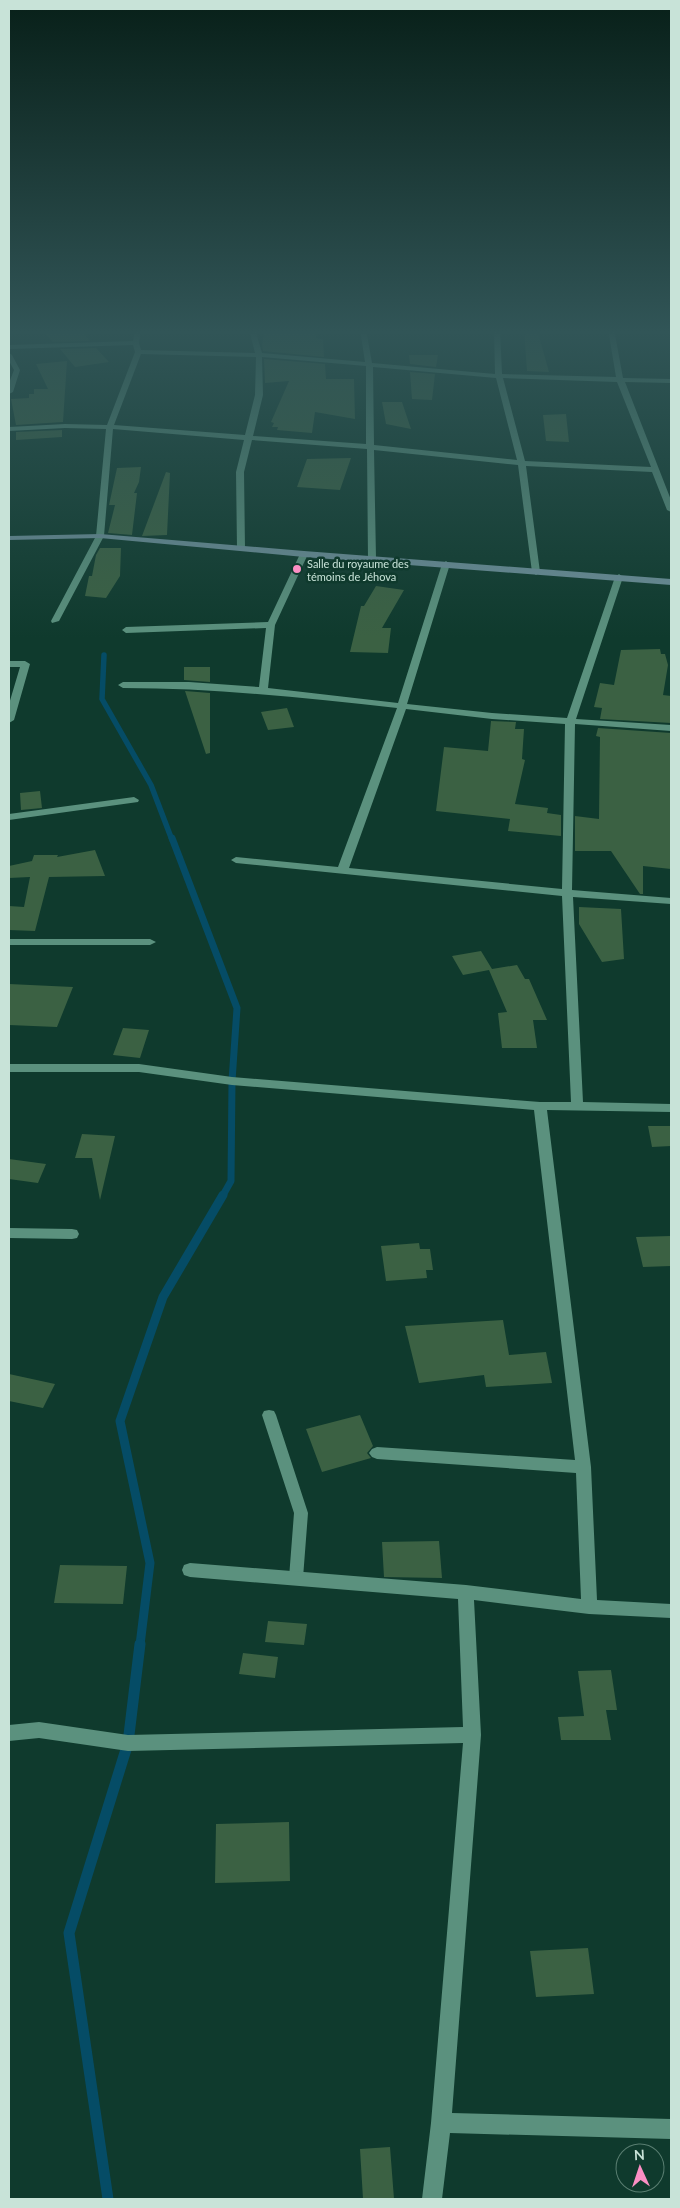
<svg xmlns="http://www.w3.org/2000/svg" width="680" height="2208" font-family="Lato,sans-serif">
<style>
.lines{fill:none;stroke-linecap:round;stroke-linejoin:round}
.stream-far3{stroke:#054c66;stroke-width:5.5}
.stream-far2{stroke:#054c66;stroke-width:7}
.stream-far1{stroke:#054c66;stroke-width:9}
.stream{stroke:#054c66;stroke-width:11}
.building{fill:#3b6143}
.lane{fill:#5b917e;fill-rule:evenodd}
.street{fill:#5b917e;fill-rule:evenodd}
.secondary{fill:#6e909a;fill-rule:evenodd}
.poi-dot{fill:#fb8fc4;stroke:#0f3a2d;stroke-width:2}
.labels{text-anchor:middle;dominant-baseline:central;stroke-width:5;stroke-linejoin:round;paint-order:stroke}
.far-poi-label{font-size:11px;fill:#c8e3d8;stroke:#0f3a2d;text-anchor:start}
</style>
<rect width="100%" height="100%" fill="#0f3a2d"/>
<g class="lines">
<!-- stream-far3 -->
<path class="stream-far3" d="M104,655L102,699L151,785L172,840"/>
<!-- stream-far2 -->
<path class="stream-far2" d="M172,838L237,1008L232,1081L231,1181L222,1197"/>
<!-- stream-far1 -->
<path class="stream-far1" d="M140,1645L150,1563L120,1421L163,1297L223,1195"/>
<!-- stream -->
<path class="stream" d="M108,2199L69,1933L128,1743L140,1644"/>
</g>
<!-- building -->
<path class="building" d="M42,329H80L90,341L53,342Z
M524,329H537L549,372L527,371Z
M264,331H316V338L323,339L324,357L263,351L262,345Z
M96,348L109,362L75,367L60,349Z
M409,355H438L436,367L410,364Z
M264,359L325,364L326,379H354L355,419L315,412L312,433L277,430L278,427H272L274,423L271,422L289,381L265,383Z
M67,361L63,422L16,425L11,399L29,398V394H34V389H48L36,364Z
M410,372L435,374L432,400L412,399Z
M382,402H402L411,429L386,424Z
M566,414L569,442L546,441L543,415Z
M62,430V437L16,440V432Z
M351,458L340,490L297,487L307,459Z
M141,467L139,482L134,493H137L132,535L108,533L115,505H109L117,468Z
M166,472L170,473L167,535L142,536Z
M100,548H121L120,576L106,598L85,596L89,576H92L96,555Z
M376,586L404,590L382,628H391L388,653L350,652L361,606H364Z
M660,649L661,654H665L668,665L663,695L671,696V723L600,719L602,708L594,707L600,683L614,685L621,650Z
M184,667H210V682L184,680Z
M185,691L210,693V753L206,754Z
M287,708L294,727L268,730L261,712Z
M491,721L516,722L515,729H524L522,759L525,760L515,804L548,808L547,813L561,815V836L508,831L510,819L436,811L444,747L488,751Z
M598,728L671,733V869L643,866V894H640L611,851H575V816L599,819L600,737L596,736Z
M40,791L42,808L21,810L20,793Z
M95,850L105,876L49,877L35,931L9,930V906L24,907L30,877L9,878V866L32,861L34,855H58L57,857Z
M579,907L621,909L624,959L602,962L579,924Z
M481,951L492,969L517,965L525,979H529L547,1020H533L537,1048H502L498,1013L507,1012L489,970L463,975L452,956Z
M9,984L73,987L57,1027L9,1025Z
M123,1028L149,1030L140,1058L113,1055Z
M648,1126H671V1146L652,1147Z
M82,1134L115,1136L100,1200L92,1158H75Z
M9,1159L46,1164L38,1183L9,1179Z
M671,1236V1266L643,1267L636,1237Z
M419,1243L420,1249H430L433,1270H426L427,1278L386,1281L381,1246Z
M503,1320L509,1355L546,1352L552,1383L486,1387L484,1375L419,1383L405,1326Z
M9,1374L55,1384L43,1408L9,1401Z
M360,1415L373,1446L367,1453L371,1458L322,1472L306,1429Z
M439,1541L442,1578L384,1577L382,1542Z
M60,1565L127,1566L123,1604L54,1603Z
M268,1621L307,1624L304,1645L265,1642Z
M243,1653L278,1657L275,1678L239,1674Z
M611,1670L617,1710H606L611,1740H561L558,1717L584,1716L578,1671Z
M289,1822L290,1881L215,1883L216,1824Z
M588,1948L594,1994L536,1997L530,1951Z
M390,2147L394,2199H363L360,2149Z"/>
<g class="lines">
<!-- lane -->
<path class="lane" d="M269,1410L274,1411L276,1415L308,1513L303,1578L301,1582L296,1584L291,1582L289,1578L294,1513L262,1415L264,1411Z"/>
<!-- street -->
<path class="street" d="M135,329H141L139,343L141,350L255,353L249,329H255L262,353L365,362L360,329H366L372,363L495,374L494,329H500L502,374L616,377L608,329H614L623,378L671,379V383L625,382L671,500V512L667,510L652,472L526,466L540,572L536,575L532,572L518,465L374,450L376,559L372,562L368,559L367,449L252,440L244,472L245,548L241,550L237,548L236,472L244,440L113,429L104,536L59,621L52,623L51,621L96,536L106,429L65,428L9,431V427L65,424L107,425L135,352L133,345L9,349V345L133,341ZM141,354L256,357L255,395L245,435L114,425ZM262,357L366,366V444L253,436L263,395ZM373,367L496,378L517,460L374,445ZM503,378L617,382L651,467L525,461Z
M9,353L12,355L20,370L13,392L9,394V383L14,370L9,361Z
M304,551L308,554L275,625L268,688L398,703L442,564L446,561L450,564L407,704L492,713L567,718L615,577L619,574L623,577L576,719L671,725V731L575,724L572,890L671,898V904L573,897L583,1102L671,1104V1112L547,1110L591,1467L597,1600L671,1604V1618L589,1614L474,1600L481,1735L452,2113L671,2119V2139L450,2133L442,2199H422L431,2123L463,1743L128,1751L39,1738L9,1741V1725L39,1722L128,1735L463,1727L458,1599L190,1577L184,1575L182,1570L184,1565L190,1563L466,1585L581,1599L576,1473L377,1459L372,1457L369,1453L372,1449L377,1447L575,1460L534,1110L232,1085L139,1072H9V1064H139L232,1077L540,1102H571L562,896L236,863L231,860L236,857L338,867L397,708C305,698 215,688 123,688L118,685L123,682H189L259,687L266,628L126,633L122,630L126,627L268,622L300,554ZM406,709L492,719L565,724L562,889L349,868Z
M9,661H25L30,664L14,720L9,723V704L20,667H9Z
M134,797L139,800L138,802L9,820V814Z
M9,939H150L156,942L150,945H9Z
M9,1228L72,1229L77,1230L79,1234L77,1238L72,1239L9,1238Z"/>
<!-- secondary -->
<path class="secondary" d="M100,534L304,551L671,579V585L304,557L100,538L9,540V536Z"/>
</g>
<!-- sky -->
<linearGradient id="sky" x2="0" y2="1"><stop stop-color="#082019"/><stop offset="0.52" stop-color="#315557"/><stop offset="1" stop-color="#315557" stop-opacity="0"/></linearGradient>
<rect width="680" height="638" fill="url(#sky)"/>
<!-- markers -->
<circle class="poi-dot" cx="297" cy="569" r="5"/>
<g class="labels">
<!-- far-poi labels -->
<g class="far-poi-label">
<text x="307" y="563">Salle du royaume des<tspan x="307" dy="13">témoins de Jéhova</tspan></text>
</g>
</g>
<!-- border -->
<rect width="680" height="2208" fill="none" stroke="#c8e3d8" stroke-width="20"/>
<!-- north arrow -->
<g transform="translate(640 2168) rotate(357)"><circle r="24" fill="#0f3a2d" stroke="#597e71"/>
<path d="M0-4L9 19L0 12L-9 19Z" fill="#fb8fc4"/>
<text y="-8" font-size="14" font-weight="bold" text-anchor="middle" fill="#c8e3d8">N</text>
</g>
</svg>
